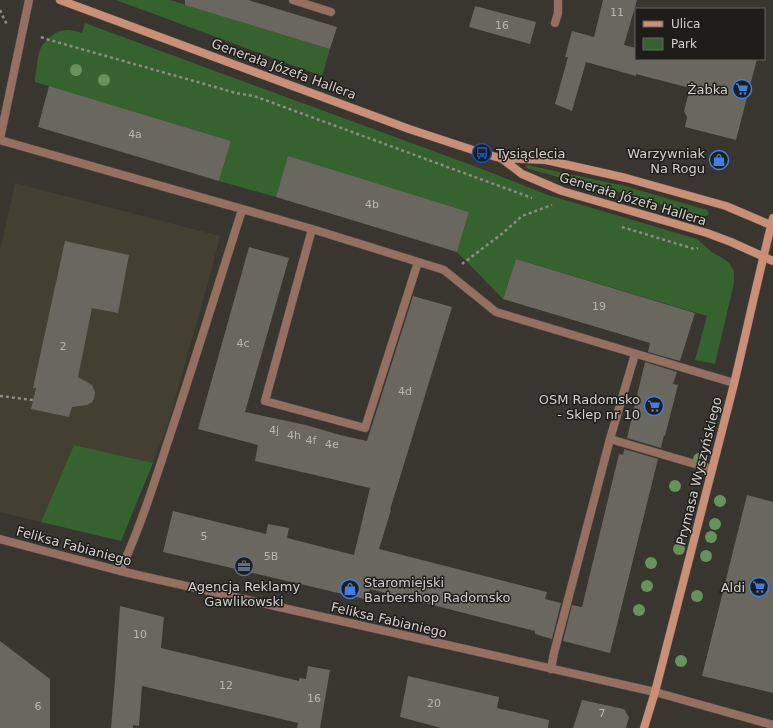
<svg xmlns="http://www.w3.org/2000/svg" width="773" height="728" font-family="'DejaVu Sans',sans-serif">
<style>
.built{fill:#434032}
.green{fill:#36622f}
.building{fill:#69675e}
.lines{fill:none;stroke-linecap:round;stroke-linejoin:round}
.lane-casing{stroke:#54524b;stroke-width:9}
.street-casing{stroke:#54524b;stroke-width:9}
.secondary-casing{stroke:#54524b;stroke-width:9}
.path{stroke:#8d8c85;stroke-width:2.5;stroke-dasharray:3 3;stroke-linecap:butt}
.lane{stroke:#956f60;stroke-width:8}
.street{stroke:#956f60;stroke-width:8}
.secondary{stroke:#cb8e77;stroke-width:8}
.tree{fill:#66925b}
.labels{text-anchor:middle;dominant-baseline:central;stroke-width:3;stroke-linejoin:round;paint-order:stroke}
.number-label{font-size:11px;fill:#b8b7b1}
.street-label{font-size:13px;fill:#d3d2cd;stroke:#1e1d19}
.poi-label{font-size:13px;fill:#d3d2cd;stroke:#1e1d19;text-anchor:end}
</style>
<rect width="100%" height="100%" fill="#38362e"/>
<!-- built -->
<path class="built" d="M15,183L220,236L212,268L169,421L153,463L74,445L41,522L0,512V251Z"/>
<!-- green -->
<path class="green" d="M116,0H170L330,49L322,76Z
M85,23L215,71L474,166L548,195L697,239L713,253L721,257L729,263L734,271V283L715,364L695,360L707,316L516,259L503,299L457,252L469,212L288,157L276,197L219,181L231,141L35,82C36,72 37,57 41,47C42,45 45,42 47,40C58,29 67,28 82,33Z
M527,165L625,186L707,210L709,213L708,215L703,217L606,188L558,177L526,168Z
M74,445L153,463L121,541L41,522Z"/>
<!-- building -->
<path class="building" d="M185,0H248L337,27L330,49L185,5Z
M603,0H637L624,45L636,48V59H757L736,140L685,127L687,117L684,111L690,88L636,74V76L586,62L572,111L555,104L568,57H565L572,31L594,37Z
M475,6L536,22L530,44L469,27Z
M49,86L231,141L219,181L38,127Z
M288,156L469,212L457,252L276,197Z
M65,241L129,255L118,313L92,308L78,377L92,385L95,392L94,399L92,402L87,405L72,407L69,417L31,409L36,388H33Z
M249,247L289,258L245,412L306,425L340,435L367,441L413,296L452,307L390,510H391L379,549L547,592L545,599L561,603L552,639L535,634V631L370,589L369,593L366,592L364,599L163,552L173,511L266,534L268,524L289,528L287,538L354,555L370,488L255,461L258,445L198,429Z
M516,259L695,313L680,361L648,352L650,343L503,299Z
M645,362L677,372L673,384L678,385L665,436L664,435L661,448L627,438Z
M624,449L658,459L610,653L563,641L572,605L582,607L619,454L623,455Z
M747,495L773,502V693L702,676Z
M120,606L164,617L161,648L299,681V678L306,679L308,666L330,670L320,728H297L298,723L142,686L139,726L133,725V728H111L115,680Z
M0,641L50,679V728H0Z
M408,676L499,697L497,708L549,720L548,728H441L400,717Z
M582,700L624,709L629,717L626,728H573Z"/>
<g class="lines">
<!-- lane casing -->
<g class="lane-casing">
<path id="lane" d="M293,0L331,12"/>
</g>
<!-- street casing -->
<g class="street-casing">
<path id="street" d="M555,23L558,13V0
M0,139L29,0
M0,140L312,229L444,270L496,312L734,383
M312,229L265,401L365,428L418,262
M610,439L712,469
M0,539L120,571L655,692L773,725
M120,571C142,524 157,474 173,426C197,354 219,282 242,210
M551,669L554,653L610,439L635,354"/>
</g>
<!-- secondary casing -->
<g class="secondary-casing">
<path id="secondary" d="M60,0L409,129L482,153L500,158L546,160L626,178L726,206L773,226
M501,158L522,174L562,191L707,233L731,242L773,261
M644,728L655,692C682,590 708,487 734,384C747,329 759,273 773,218"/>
</g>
<!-- path -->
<path class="path" d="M0,10L7,25
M41,37L46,39L236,93L254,96L532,198
M622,227L694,249L698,248
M462,264L503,233L522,216L552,205
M0,396L33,400"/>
<!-- lane -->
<use href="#lane" class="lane"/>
<!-- street -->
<use href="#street" class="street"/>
<!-- secondary -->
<use href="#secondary" class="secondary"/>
</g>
<!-- trees -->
<g class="tree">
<circle cx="76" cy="70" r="6"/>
<circle cx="104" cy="80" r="6"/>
<circle cx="699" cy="459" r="6"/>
<circle cx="675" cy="486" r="6"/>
<circle cx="720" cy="501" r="6"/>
<circle cx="715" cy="524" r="6"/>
<circle cx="711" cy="537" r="6"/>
<circle cx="679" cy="549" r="6"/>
<circle cx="706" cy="556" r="6"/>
<circle cx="651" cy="563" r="6"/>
<circle cx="647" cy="586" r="6"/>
<circle cx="697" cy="596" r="6"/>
<circle cx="639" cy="610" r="6"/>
<circle cx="681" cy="661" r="6"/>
</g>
<!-- icons -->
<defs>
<g id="supermarket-ring" transform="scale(1)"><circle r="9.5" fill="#1e1d19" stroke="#3f7fe0" stroke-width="1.5"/><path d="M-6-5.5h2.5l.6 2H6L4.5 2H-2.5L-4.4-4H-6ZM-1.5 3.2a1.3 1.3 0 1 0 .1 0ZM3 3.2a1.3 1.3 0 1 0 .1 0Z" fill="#3f7fe0"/></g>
<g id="bus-ring" transform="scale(1)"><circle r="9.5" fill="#1e1d19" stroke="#1a4fb4" stroke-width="1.5"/><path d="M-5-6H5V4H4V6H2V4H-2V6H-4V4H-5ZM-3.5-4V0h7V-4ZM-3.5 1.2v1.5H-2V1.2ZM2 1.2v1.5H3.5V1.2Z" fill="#1a4fb4"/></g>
<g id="shop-ring" transform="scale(1)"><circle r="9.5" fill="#1e1d19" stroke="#3f7fe0" stroke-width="1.5"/><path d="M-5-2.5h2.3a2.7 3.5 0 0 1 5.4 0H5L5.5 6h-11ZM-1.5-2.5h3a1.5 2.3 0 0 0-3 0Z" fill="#3f7fe0"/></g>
<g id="office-ring" transform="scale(1)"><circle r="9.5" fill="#1e1d19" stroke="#5c6f8a" stroke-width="1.5"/><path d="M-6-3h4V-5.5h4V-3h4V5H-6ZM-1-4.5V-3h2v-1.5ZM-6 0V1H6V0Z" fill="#5c6f8a"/></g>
</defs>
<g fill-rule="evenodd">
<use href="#supermarket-ring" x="742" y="89"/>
<use href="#bus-ring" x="482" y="153"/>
<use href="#shop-ring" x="719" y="160"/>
<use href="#supermarket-ring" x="654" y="406"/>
<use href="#office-ring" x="244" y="566"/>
<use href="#supermarket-ring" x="759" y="587"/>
<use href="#shop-ring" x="350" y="589"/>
</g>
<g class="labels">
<!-- number labels -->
<g class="number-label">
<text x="617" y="12">11</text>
<text x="502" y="25">16</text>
<text x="135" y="134">4a</text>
<text x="372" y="204">4b</text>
<text x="599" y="306">19</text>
<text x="243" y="343">4c</text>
<text x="63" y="346">2</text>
<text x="405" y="391">4d</text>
<text x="274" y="430">4j</text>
<text x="294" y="435">4h</text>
<text x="311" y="440">4f</text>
<text x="332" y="444">4e</text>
<text x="204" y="536">5</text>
<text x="271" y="556">5B</text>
<text x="140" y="634">10</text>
<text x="226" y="685">12</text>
<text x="314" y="698">16</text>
<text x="434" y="703">20</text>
<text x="38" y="706">6</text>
<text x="602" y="713">7</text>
</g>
<!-- street labels -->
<g class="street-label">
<text transform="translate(284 69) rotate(20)">Generała Józefa Hallera</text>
<text transform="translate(633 199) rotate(17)">Generała Józefa Hallera</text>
<text transform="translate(699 471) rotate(-76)">Prymasa Wyszyńskiego</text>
<text transform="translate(74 546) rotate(15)">Feliksa Fabianiego</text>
<text transform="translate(389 620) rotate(13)">Feliksa Fabianiego</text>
</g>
<!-- poi labels -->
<g class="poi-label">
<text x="728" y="89">Żabka</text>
<text x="496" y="153" text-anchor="start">Tysiąclecia</text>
<text x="705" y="153">Warzywniak<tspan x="705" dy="15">Na Rogu</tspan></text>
<text x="640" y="399">OSM Radomsko<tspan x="640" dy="15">- Sklep nr 10</tspan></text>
<text x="364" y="582" text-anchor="start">Staromiejski<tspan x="364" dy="15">Barbershop Radomsko</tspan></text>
<text x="244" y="586" text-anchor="middle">Agencja Reklamy<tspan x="244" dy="15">Gawlikowski</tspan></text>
<text x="745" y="587">Aldi</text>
</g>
</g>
<!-- legend -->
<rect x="635" y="8" width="130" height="52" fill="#1e1d19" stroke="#666561"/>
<rect x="643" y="21" width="20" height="6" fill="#cb8e77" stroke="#666561"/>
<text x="671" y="28" font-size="12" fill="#d3d2cd">Ulica</text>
<rect x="643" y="38" width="20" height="12" fill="#36622f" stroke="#666561"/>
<text x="671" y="48" font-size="12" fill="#d3d2cd">Park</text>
</svg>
